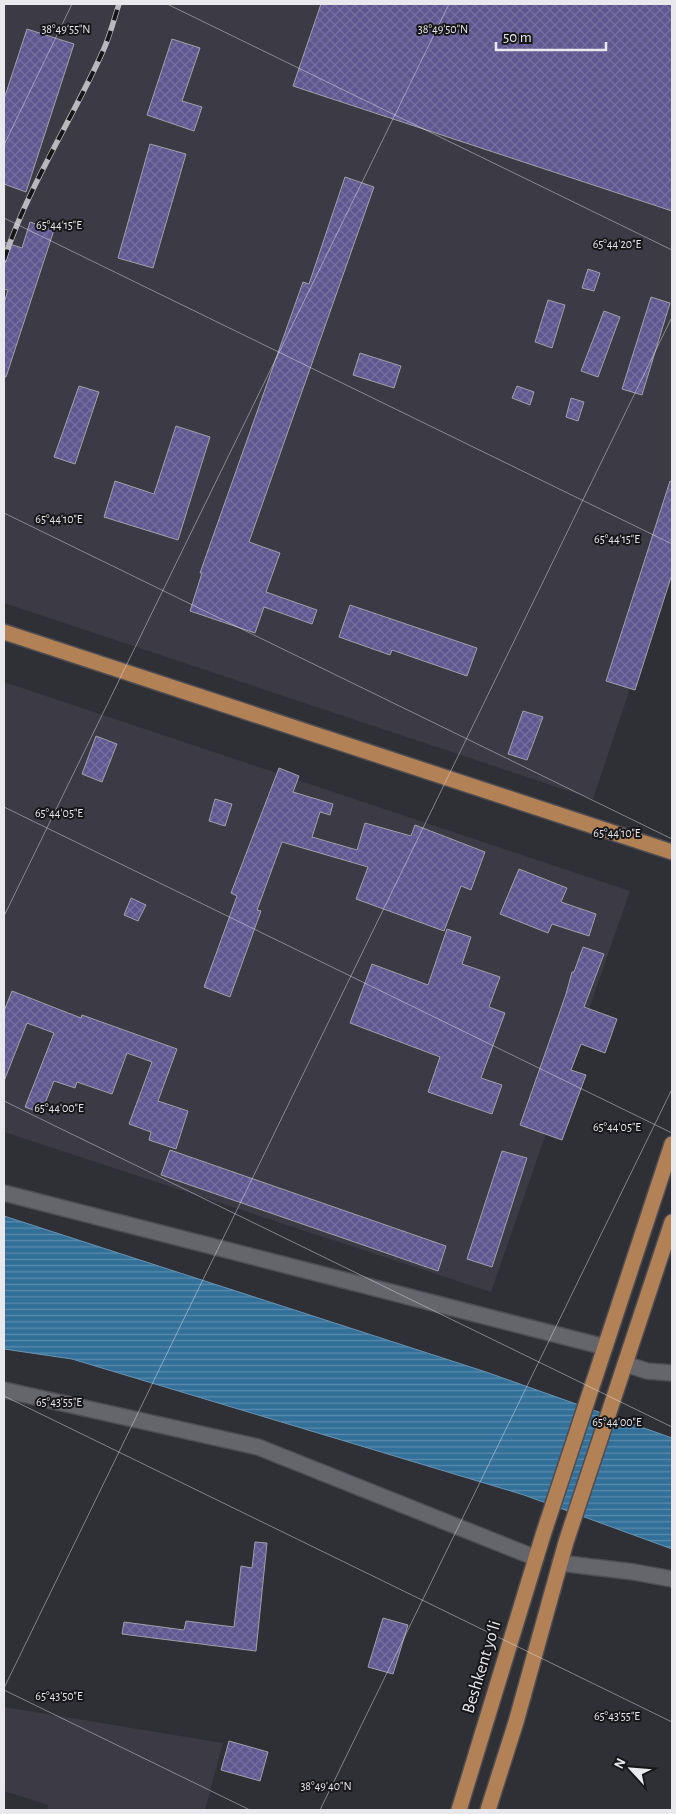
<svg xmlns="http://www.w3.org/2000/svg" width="676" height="1814" font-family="'Alegreya Sans',sans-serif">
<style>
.built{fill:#3b3a45}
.water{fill:url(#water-rules);stroke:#6a94b2}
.building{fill:url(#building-cross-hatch);stroke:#a0a0a8}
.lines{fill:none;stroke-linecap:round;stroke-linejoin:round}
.minor-casing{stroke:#4e4d53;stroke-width:18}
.major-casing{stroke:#4e4d53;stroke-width:18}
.minor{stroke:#65656c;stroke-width:15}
.major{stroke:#b38156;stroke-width:15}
.rail-casing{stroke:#b9b8bd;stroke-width:5.5}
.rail{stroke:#17171a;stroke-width:4;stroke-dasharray:11;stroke-linecap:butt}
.ticks{fill:none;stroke:#e9e8ed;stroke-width:1;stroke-opacity:0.45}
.labels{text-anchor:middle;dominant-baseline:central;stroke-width:4;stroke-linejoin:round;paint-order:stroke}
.street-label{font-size:18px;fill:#e9e8ed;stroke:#17171a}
.ticks-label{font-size:12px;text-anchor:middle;fill:#e9e8ed;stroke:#17171a;stroke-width:4;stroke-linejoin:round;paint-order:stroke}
</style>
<defs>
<pattern id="water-rules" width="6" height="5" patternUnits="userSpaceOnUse" patternTransform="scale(1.25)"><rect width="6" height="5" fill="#337099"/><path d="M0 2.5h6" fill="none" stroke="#5a8bac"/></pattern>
<pattern id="building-cross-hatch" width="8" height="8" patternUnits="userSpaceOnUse" patternTransform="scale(1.25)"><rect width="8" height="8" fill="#5f5790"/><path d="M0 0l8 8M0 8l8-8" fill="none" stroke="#766fa0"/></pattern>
</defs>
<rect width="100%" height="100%" fill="#2f2f36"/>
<!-- built -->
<path class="built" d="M4,4H672V564L593,799L4,603Z
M4,682L630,891L491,1292L4,1132Z
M4,1707L223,1743L205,1810H47L48,1805L4,1791Z"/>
<!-- water -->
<path class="water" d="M4,1216L486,1372L672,1438V1549L524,1495L72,1359L4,1349Z"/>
<!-- building -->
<path class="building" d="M321,4H672V211L293,86Z
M27,29L74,44L26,192L4,184V99Z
M172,39L200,48L182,101L202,107L194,131L147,115Z
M150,144L186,154L153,268L118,258Z
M345,177L374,187L249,542L280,553L266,592L317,610L312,624L264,607L255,633L190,611L202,573H200L303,282L309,284Z
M30,222L54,230L6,377H4V303L8,290L4,289V242L22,248Z
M588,269L600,273L594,291L582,288Z
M651,297L670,303L642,395L622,389Z
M548,300L565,305L552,348L535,342Z
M604,311L620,317L598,377L581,371Z
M360,353L401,366L394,388L353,375Z
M79,386L99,392L75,464L54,457Z
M517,386L534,392L530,405L512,398Z
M571,398L584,402L578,421L566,417Z
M176,426L210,437L178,540L104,517L115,481L154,494Z
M670,481L672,482V574L635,690L606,681Z
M350,605L477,648L467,676L392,650L390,655L339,637Z
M523,711L543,717L527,760L508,754Z
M96,736L117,744L102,782L82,774Z
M279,768L299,776L293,792L333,804L330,815L320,812L312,837L357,850L365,823L411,836L415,825L485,852L471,890L461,886L444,931L356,899L368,867L282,842L257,910L261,911L230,997L204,987L237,896L231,893Z
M215,799L232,804L225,826L209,821Z
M519,869L567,888L561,902L596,914L589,936L552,924L548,933L500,914Z
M131,898L146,905L138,921L124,915Z
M447,929L471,937L462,964L500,977L489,1007L505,1013L481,1078L502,1085L492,1114L428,1092L440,1057L350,1023L372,964L428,985Z
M583,947L604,954L584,1007L617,1019L605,1053L581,1044L571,1070L586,1075L562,1140L520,1125L566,994L572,972H574Z
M12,991L81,1018L82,1015L177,1049L158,1101L188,1111L176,1149L149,1140L151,1132L129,1124L152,1062L127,1053L112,1094L77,1082L75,1088L54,1081L41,1113L25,1107L54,1033L27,1023L4,1081V1011Z
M170,1150L446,1246L438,1271L161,1175Z
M502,1151L527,1158L492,1267L467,1259Z
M255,1542L267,1543L256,1651L122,1634L124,1622L184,1630L186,1621L234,1627L241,1566L252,1568Z
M383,1618L408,1625L393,1674L368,1667Z
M229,1741L268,1752L260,1781L221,1770Z"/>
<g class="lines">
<!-- minor casing -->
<g class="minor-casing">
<path id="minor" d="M4,1193L605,1347
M625,1364L647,1371L672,1373
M4,1390L258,1447L536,1558
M560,1563L634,1572L672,1579"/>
</g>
<!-- major casing -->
<g class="major-casing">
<path id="major" d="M4,632L672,852
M459,1810L543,1535L672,1144
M488,1810L516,1722L566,1542L672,1222"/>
</g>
<!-- minor -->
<use href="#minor" class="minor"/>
<!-- major -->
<use href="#major" class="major"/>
<!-- rail casing -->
<g class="rail-casing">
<path id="rail" d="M4,260C28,186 71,122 103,51C110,36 114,19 119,4"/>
</g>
<!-- rail -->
<use href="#rail" class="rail"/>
</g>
<!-- ticks -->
<path class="ticks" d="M167,4L672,250M4,145L72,4M4,218L672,544M4,513L672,839M4,807L672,1133M4,916L449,4M4,1101L672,1427M4,1396L672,1722M4,1688L672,317M4,1690L250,1810M320,1810L672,1089"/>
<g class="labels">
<!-- street labels -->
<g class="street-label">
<text transform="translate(482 1667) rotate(-73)">Beshkent yoʻli</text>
</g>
</g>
<g class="ticks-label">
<text x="66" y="33">38°49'55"N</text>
<text x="443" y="33">38°49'50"N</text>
<text x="59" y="229">65°44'15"E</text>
<text x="617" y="248">65°44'20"E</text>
<text x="59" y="523">65°44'10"E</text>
<text x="617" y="543">65°44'15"E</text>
<text x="59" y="817">65°44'05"E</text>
<text x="617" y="837">65°44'10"E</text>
<text x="59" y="1112">65°44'00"E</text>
<text x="617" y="1131">65°44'05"E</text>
<text x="59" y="1406">65°43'55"E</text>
<text x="617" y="1426">65°44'00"E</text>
<text x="59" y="1700">65°43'50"E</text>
<text x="617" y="1720">65°43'55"E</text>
<text x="326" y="1790">38°49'40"N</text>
</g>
<!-- border -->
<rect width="676" height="1814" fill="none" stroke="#e9e8ed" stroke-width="10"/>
<!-- north arrow -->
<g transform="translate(631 1769) rotate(296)" stroke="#17171a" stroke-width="4" paint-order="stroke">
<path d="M0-4L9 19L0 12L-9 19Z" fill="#e9e8ed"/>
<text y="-8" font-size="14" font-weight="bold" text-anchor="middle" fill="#e9e8ed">N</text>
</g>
<!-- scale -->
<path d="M496 42v8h110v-8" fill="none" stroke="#e9e8ed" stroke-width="2.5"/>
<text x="503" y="42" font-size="15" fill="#e9e8ed" stroke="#17171a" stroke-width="4" paint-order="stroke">50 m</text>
</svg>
